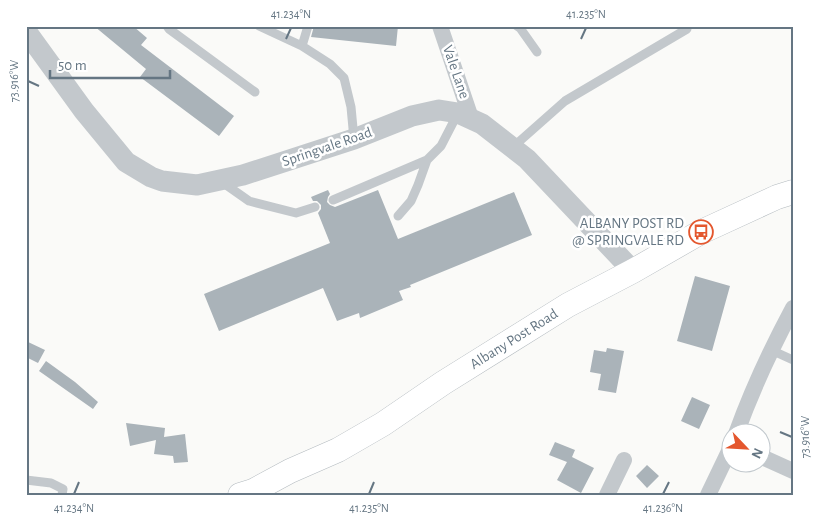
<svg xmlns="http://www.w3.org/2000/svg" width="819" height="521" font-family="'Alegreya Sans',sans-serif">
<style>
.building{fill:#aab3b9}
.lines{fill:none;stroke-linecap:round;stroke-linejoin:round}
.secondary-casing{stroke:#b3babf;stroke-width:25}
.service{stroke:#c3c8cc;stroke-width:9}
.minor{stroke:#c3c8cc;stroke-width:16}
.tertiary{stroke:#c3c8cc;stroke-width:21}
.secondary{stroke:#fff;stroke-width:24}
.ticks{fill:none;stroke:#657683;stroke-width:2}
.labels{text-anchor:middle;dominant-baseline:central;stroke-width:5;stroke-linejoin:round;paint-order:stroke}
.street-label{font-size:15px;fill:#657683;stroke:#fff}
.poi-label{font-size:15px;fill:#657683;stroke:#fff;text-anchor:end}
.neatline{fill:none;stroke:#657683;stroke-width:2}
.ticks-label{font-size:12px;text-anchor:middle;fill:#657683}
</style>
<rect width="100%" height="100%" fill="#fafaf8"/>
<!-- building -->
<path class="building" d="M94,26H133L147,38L141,45L234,116L219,136L140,77L146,69Z
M314,26H398L396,46L311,37Z
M328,190L330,194L328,197L327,202L330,205L335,207L378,190L398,239L514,192L532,235L410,285L411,287L399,291L403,300L360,318L359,313L337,321L323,288L219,331L204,294L330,243L318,213L321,209V205L317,201H313L311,197Z
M695,276L730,286L712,351L677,341Z
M26,341L45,350L38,363L26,357Z
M607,348L624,351L616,393L598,390L601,374L590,372L594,350L606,352Z
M46,361L75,382L98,402L93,409L39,371Z
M692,397L710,405L699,429L681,421Z
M126,423L165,428L164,437L185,434L188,462L174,463L173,456L154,454L156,440L130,446Z
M555,442L575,450L572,457L594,468L581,493L557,480L567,462L549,455Z
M647,465L659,476L647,488L636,476Z"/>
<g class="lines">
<!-- secondary casing -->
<g class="secondary-casing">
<path id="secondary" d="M240,495L253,491L290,471L338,450L383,424L443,383L568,305L633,271L701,232L777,197L793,192"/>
</g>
<!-- service -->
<path class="service" d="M167,26L169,29L255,92
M259,26L302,46L330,64L344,78L351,107L354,139
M517,26L520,28L537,52
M302,46L308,26
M513,147L565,101L687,29V26
M222,182L249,201L296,213L315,207
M333,200L427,160L441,146L458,113
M398,216L411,201L418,185L427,160
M771,350L793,360
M26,480L51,483L63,489L62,495"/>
<!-- minor -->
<path class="minor" d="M440,26L471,118
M736,434C752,390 771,349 793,308
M762,457L793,471
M607,495L624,460
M708,495L732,445"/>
<!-- tertiary -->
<path class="tertiary" d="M26,31L84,111L126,162L151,177L162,181L197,185L243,175L354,139L412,116L439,110L458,113L482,124L527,159L633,271"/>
<!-- secondary -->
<use href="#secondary" class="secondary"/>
</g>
<!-- ticks -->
<path class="ticks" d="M286,39L291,28M581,39L586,28M28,81L39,86M780,432L792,437M74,494L79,482M369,494L374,482M663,494L669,482"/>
<!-- icons -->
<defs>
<g id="bus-ring" transform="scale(1.25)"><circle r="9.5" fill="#fff" stroke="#e4572e" stroke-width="1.5"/><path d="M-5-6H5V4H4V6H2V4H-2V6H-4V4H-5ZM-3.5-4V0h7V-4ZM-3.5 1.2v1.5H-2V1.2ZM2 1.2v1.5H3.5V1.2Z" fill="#e4572e"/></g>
</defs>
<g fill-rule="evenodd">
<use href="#bus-ring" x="701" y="232"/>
</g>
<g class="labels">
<!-- street labels -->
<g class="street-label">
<text transform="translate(456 72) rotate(71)">Vale Lane</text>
<text transform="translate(327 147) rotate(-19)">Springvale Road</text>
<text transform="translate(514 339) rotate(-32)">Albany Post Road</text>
</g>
<!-- poi labels -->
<g class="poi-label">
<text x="684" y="223">ALBANY POST RD<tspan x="684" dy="17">@ SPRINGVALE RD</tspan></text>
</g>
</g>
<!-- border -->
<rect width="819" height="521" fill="none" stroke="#ffffff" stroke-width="55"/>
<!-- north arrow -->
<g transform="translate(746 448) rotate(115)"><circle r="24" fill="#ffffff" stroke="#c1c8cd"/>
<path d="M0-4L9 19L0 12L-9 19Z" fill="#e4572e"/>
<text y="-8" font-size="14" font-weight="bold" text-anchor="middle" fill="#657683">N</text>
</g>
<!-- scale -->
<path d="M50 70v8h120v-8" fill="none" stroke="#657683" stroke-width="2.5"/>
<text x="58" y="70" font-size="15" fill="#657683" stroke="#ffffff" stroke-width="4" paint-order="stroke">50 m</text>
<rect x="28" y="28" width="764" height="466" class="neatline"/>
<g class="ticks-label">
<text x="291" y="18">41.234°N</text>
<text x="586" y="18">41.235°N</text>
<text transform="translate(14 81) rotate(-90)" y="4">73.916°W</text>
<text transform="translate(805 437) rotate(-90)" y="4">73.916°W</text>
<text x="74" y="512">41.234°N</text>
<text x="369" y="512">41.235°N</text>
<text x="663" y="512">41.236°N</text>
</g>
</svg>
